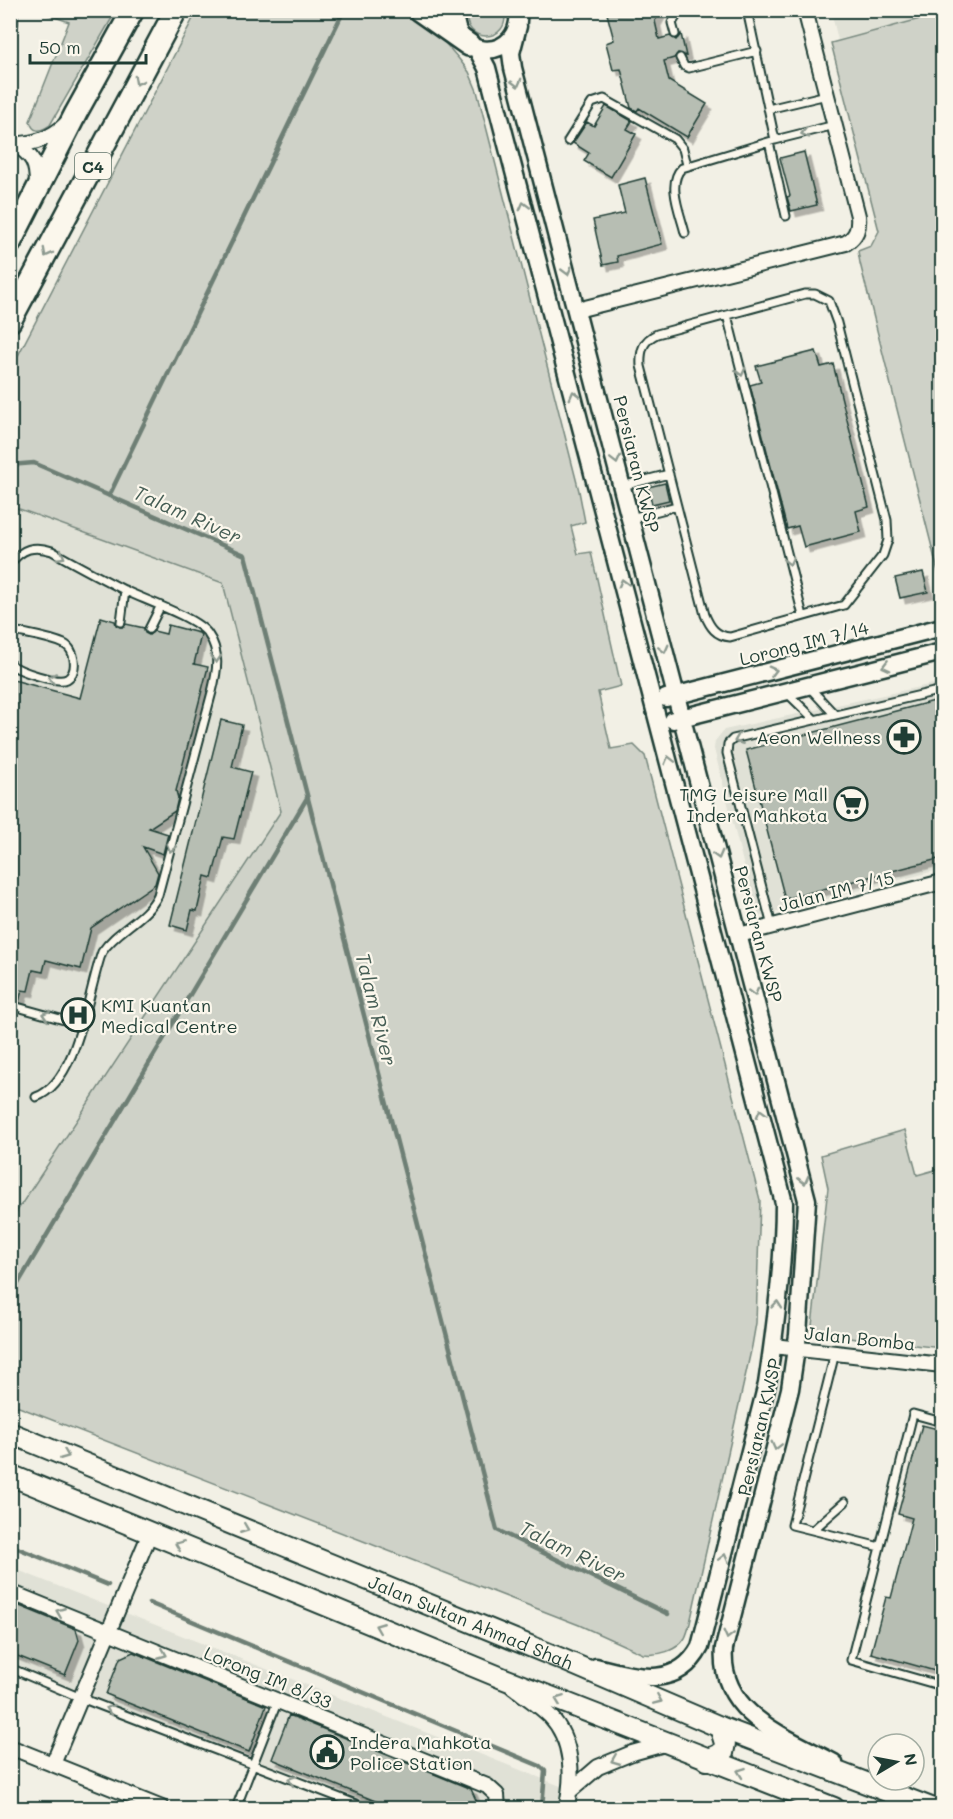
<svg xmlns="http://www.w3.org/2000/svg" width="953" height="1819" font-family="Mali,sans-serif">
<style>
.built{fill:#e0e1d6}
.green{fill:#cfd2c8;stroke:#77887e;stroke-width:1.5}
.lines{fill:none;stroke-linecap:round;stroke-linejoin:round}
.stream{stroke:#6e7f75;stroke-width:4.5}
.building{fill:#b7beb3;stroke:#1f3d34;stroke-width:1.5;filter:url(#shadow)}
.service-casing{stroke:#1f3d34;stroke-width:11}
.minor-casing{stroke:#1f3d34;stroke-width:18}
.tertiary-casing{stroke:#1f3d34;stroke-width:21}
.secondary-casing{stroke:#1f3d34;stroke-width:24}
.primary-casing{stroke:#1f3d34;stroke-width:26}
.service{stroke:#fbf7ec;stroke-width:7}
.minor{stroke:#fbf7ec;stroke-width:14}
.tertiary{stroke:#fbf7ec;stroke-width:16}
.secondary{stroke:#fbf7ec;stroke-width:20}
.primary{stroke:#fbf7ec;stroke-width:21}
.oneway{stroke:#8d9a90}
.labels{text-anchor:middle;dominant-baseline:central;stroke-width:4.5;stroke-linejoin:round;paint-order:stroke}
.shield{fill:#fbf7ec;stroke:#61756b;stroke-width:1.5}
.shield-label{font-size:16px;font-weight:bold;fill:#1f3d34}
.street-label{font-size:18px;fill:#1f3d34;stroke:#fbf7ec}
.poi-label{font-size:18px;fill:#1f3d34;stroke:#fbf7ec;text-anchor:end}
.water-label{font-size:20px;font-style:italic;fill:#465e55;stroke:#fbf7ec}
</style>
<defs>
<filter id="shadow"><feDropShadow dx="5.5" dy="5.5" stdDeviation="0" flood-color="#0004"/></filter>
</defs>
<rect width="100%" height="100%" fill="#f2f0e5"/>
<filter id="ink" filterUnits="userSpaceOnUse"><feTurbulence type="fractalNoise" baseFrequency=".0167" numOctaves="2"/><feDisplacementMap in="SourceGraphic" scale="12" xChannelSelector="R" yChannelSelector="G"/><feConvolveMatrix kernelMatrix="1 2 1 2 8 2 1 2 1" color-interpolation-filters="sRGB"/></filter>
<g filter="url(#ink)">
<!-- built -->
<path class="built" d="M942,10V13L838,40L831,11Z
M11,506L223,583L281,811L11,1220Z
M942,682V869L757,917L714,749L715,741L724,730Z
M10,1567L563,1787L555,1808H367L11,1666Z"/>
<!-- green -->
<path class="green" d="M467,10L504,11C512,43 461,46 467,10Z
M38,11H116L50,125C41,131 33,134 30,121L69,22Z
M197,11H407L440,37L459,59L469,72L477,91L579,491L585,522L571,526L578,554L591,552L621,686L598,692L611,749L634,745L645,756L760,1200L756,1323L752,1346L690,1623C689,1627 687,1634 685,1638C677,1651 658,1656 643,1654L579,1625L11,1404V1220L281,811L223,583L11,506L10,371Z
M942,13V587L860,263L858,251L871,246L879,231L831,43Z
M905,1130L917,1175L942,1168V1348L811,1334L828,1188L821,1155Z"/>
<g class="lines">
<!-- stream -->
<path class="stream" d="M10,465L34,463L245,555L497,1530L668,1614
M109,496L344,10
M10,1297L307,798
M10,1545L108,1585
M149,1603L540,1766L545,1771L542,1808"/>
</g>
<!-- building -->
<path class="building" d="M606,10H661L655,21L659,39L670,36L676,40L681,34L686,56L678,53L674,58L664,61L669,81L707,104L687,137L639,108L637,111L631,108L621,69L613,70L606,43L614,40Z
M606,106L632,121L627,129L636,134L611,177L584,161L589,153L573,143L587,122L594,126Z
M804,152L817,205L791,211L787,197L790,196L780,158Z
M645,178L662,244L617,256L618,262L603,265L593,220L625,213L618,185Z
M816,351L821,367L833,364L869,507L856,511L861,532L804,547L798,526L787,529L750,385L761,382L756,366Z
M665,483L669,500L652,504L648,487Z
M923,572L928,592L900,598L895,578Z
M101,617L115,621L116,625L120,627H124L126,624L144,628L145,633L149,635L154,631L166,634L168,625L199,633L201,635L194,664L208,667L176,791L178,798L175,811L149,828L168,834L163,854L143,847L158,873L155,884L91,928L81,969L46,960L43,972L33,970L28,991L22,990L19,1002L10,999V679L80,698Z
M942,699V858L785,899L746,750Z
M221,720L242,725L232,767L251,772L234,839L223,837L212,878L205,876L197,911L192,910L187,930L170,925Z
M922,1425L942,1430V1673L871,1653L886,1597L891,1598L912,1518L898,1514Z
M10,1602L76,1629L79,1640L65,1675L10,1653Z
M133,1652L266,1706L249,1752L106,1694L120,1658Z
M289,1715L471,1789L480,1809H395L272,1759Z"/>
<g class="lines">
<!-- service casing -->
<g class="service-casing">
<path id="service" d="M747,10L775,140
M675,34L672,23L679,12L687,10
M680,58L684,66L689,68L757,51
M768,109L827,95
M568,141L592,103L604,99L675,139L683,149L687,165
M769,142L786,216
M685,233C681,215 666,183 682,168L775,140L835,125
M805,294H815L829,301L837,323L887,520L888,540L883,555L844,605L730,637C716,636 710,627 705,615L641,366C640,351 643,340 657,334Z
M727,315L803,616
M622,486L669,474
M631,518L677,506
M10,564C22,548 34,545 52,551C76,565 101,578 126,591C145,600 197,618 208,634C221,652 217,672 212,692L158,895C146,920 117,929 102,952C88,991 78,1082 36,1097
M121,622L125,590
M149,629L160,607
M10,642L14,631C30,635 49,637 64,644C75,649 79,671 67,679C57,684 19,671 10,664
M810,688L835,715
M786,692L814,719
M772,926L727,753L728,744L733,739L942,690
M10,1005L82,1025
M835,1353L792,1525L880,1547L913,1414L942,1422
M813,1530L845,1502
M880,1547L851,1660L942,1686
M10,1668L81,1698L366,1808
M236,1808L278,1700"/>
</g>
<!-- minor casing -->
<g class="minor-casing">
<path id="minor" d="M10,19V23
M10,144C33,145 51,139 67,123
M15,144C33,156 37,163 37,185
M577,310L846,243C857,236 859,228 858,216L805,10
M739,935L942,882
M773,1346L942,1365
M10,1592L487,1786L497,1795L498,1808
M513,1687C525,1696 539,1705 550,1716C573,1740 574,1778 566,1808
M10,1747L162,1808
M53,1764L150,1533
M570,1791L598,1767L632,1753L668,1743"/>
</g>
<!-- tertiary casing -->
<g class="tertiary-casing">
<path id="tertiary" d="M455,10C451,64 524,62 518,10
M518,26L511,53L513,68L807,1200L798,1335L790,1389L724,1648C718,1714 786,1737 834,1763
M477,49L487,68L784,1203C784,1262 776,1324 767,1384L700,1647C677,1690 636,1677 596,1667
M666,698L942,627
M673,720L942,652"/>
</g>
<!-- secondary casing -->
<g class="secondary-casing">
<g id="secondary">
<path id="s1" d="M10,1433L559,1658L720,1727L931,1808"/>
<path d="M10,1475L502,1678L834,1808"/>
<path d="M707,1760L723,1753L725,1743L720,1727"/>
</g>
</g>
<!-- primary casing -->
<g class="primary-casing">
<path id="primary" d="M419,10L469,45
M10,243L76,113L133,10
M10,321L176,10"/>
</g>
<!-- service -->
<use href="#service" class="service"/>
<!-- minor -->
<use href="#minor" class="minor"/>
<!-- tertiary -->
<use href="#tertiary" class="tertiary"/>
<!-- secondary -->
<use href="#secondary" class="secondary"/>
<!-- primary -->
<use href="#primary" class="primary"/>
</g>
<!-- one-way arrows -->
<defs><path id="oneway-chevron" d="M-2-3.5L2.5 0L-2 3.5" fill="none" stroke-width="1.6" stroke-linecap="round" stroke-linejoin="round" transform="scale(1.5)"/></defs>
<g class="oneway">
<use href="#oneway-chevron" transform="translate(138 81) rotate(118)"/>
<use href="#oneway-chevron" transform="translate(517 83) rotate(75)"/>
<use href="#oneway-chevron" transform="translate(805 133) rotate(167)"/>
<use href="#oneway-chevron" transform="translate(524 206) rotate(-105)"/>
<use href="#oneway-chevron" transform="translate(47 253) rotate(118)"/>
<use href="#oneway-chevron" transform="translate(567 271) rotate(75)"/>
<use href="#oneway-chevron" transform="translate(741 372) rotate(76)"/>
<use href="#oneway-chevron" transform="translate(574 395) rotate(-105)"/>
<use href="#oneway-chevron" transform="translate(616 460) rotate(76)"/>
<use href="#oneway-chevron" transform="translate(61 556) rotate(30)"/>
<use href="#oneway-chevron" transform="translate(789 561) rotate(76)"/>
<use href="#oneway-chevron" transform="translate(623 583) rotate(-105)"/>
<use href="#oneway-chevron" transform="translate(664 649) rotate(76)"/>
<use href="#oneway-chevron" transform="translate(216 659) rotate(87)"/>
<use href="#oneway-chevron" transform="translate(886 666) rotate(166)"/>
<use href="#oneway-chevron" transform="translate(773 671) rotate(-14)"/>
<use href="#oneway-chevron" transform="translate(52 678) rotate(-169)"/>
<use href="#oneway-chevron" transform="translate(738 740) rotate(158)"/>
<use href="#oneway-chevron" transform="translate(669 760) rotate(-104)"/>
<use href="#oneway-chevron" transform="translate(171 848) rotate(105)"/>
<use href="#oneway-chevron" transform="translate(718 855) rotate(75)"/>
<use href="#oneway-chevron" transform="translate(754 992) rotate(75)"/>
<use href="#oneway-chevron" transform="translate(46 1015) rotate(-164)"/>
<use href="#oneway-chevron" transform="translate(761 1113) rotate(-105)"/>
<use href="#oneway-chevron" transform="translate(804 1180) rotate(76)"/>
<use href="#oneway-chevron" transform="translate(777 1305) rotate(-85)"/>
<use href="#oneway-chevron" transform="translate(776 1446) rotate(104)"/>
<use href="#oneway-chevron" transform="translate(65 1455) rotate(22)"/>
<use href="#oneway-chevron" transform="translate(245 1529) rotate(22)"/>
<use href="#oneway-chevron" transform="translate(179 1545) rotate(-158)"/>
<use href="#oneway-chevron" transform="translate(724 1558) rotate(-76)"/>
<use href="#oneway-chevron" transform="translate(60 1612) rotate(-158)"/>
<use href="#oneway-chevron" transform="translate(379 1627) rotate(-158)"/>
<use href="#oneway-chevron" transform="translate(728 1635) rotate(104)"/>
<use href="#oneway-chevron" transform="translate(163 1654) rotate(22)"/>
<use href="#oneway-chevron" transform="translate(559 1700) rotate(-159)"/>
<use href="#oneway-chevron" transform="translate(658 1700) rotate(23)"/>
<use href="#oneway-chevron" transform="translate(110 1709) rotate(-159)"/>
<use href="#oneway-chevron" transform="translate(615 1760) rotate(158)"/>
<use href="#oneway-chevron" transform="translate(741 1772) rotate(-160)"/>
<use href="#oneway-chevron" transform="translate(292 1780) rotate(-159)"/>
</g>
</g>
<!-- icons -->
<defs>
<g id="pharmacy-ring" transform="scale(1.725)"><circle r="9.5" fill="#fbf7ec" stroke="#1f3d34" stroke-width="1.5"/><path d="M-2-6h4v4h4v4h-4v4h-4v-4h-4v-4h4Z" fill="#1f3d34"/></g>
<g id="supermarket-ring" transform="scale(1.725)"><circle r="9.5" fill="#fbf7ec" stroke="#1f3d34" stroke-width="1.5"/><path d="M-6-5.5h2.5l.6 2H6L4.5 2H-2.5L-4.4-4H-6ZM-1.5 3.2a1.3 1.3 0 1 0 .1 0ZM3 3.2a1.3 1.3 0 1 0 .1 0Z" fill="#1f3d34"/></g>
<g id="hospital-ring" transform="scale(1.725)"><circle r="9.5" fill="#fbf7ec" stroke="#1f3d34" stroke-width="1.5"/><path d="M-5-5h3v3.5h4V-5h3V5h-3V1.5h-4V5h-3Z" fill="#1f3d34"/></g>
<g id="civic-ring" transform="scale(1.725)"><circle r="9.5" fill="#fbf7ec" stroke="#1f3d34" stroke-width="1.5"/><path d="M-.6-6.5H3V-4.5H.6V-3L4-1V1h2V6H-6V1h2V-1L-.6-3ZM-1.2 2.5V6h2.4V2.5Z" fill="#1f3d34"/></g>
</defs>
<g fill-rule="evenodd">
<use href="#pharmacy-ring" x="904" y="737"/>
<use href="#supermarket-ring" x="851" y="804"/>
<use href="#hospital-ring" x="78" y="1015"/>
<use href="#civic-ring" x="327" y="1752"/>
</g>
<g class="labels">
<!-- shield labels -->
<rect class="shield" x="75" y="153" width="36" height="26" rx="4.5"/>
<g class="shield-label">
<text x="93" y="166">C4</text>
</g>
<!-- street labels -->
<g class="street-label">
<text transform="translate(637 464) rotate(76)">Persiaran KWSP</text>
<text transform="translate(804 643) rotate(-14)">Lorong IM 7/14</text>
<text transform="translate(836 891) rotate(-14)">Jalan IM 7/15</text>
<text transform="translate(759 934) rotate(75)">Persiaran KWSP</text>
<text transform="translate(860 1338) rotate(6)">Jalan Bomba</text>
<text transform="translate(759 1427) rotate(-77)">Persiaran KWSP</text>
<text stroke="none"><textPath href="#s1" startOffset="498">Jalan Sultan Ahmad Shah</textPath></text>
<text transform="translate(268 1677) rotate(22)">Lorong IM 8/33</text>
</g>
<!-- poi labels -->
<g class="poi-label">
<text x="881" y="737">Aeon Wellness</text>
<text x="828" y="794">TMG Leisure Mall<tspan x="828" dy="21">Indera Mahkota</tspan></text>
<text x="101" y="1005" text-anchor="start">KMI Kuantan<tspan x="101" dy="21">Medical Centre</tspan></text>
<text x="350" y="1742" text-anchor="start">Indera Mahkota<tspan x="350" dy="21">Police Station</tspan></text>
</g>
<!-- water labels -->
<g class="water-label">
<text transform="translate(188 514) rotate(24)">Talam River</text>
<text transform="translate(377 1009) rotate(76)">Talam River</text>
<text transform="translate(573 1551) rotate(26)">Talam River</text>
</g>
</g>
<!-- margin -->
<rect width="953" height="1819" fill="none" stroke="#fbf7ec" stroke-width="36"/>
<rect x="18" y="18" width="917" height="1783" fill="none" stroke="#1f3d34" stroke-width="2" filter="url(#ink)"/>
<!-- north arrow -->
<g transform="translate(896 1762) rotate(80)"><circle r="28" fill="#fbf7ec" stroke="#a3ada2" stroke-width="1.5"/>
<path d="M0-4.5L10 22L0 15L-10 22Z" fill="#1f3d34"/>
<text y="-9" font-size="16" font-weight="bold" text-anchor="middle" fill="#1f3d34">N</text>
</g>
<!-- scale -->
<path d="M30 54v9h116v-9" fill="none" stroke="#1f3d34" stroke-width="3"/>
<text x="39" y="54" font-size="18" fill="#1f3d34" stroke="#fbf7ec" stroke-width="4.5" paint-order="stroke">50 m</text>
</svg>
